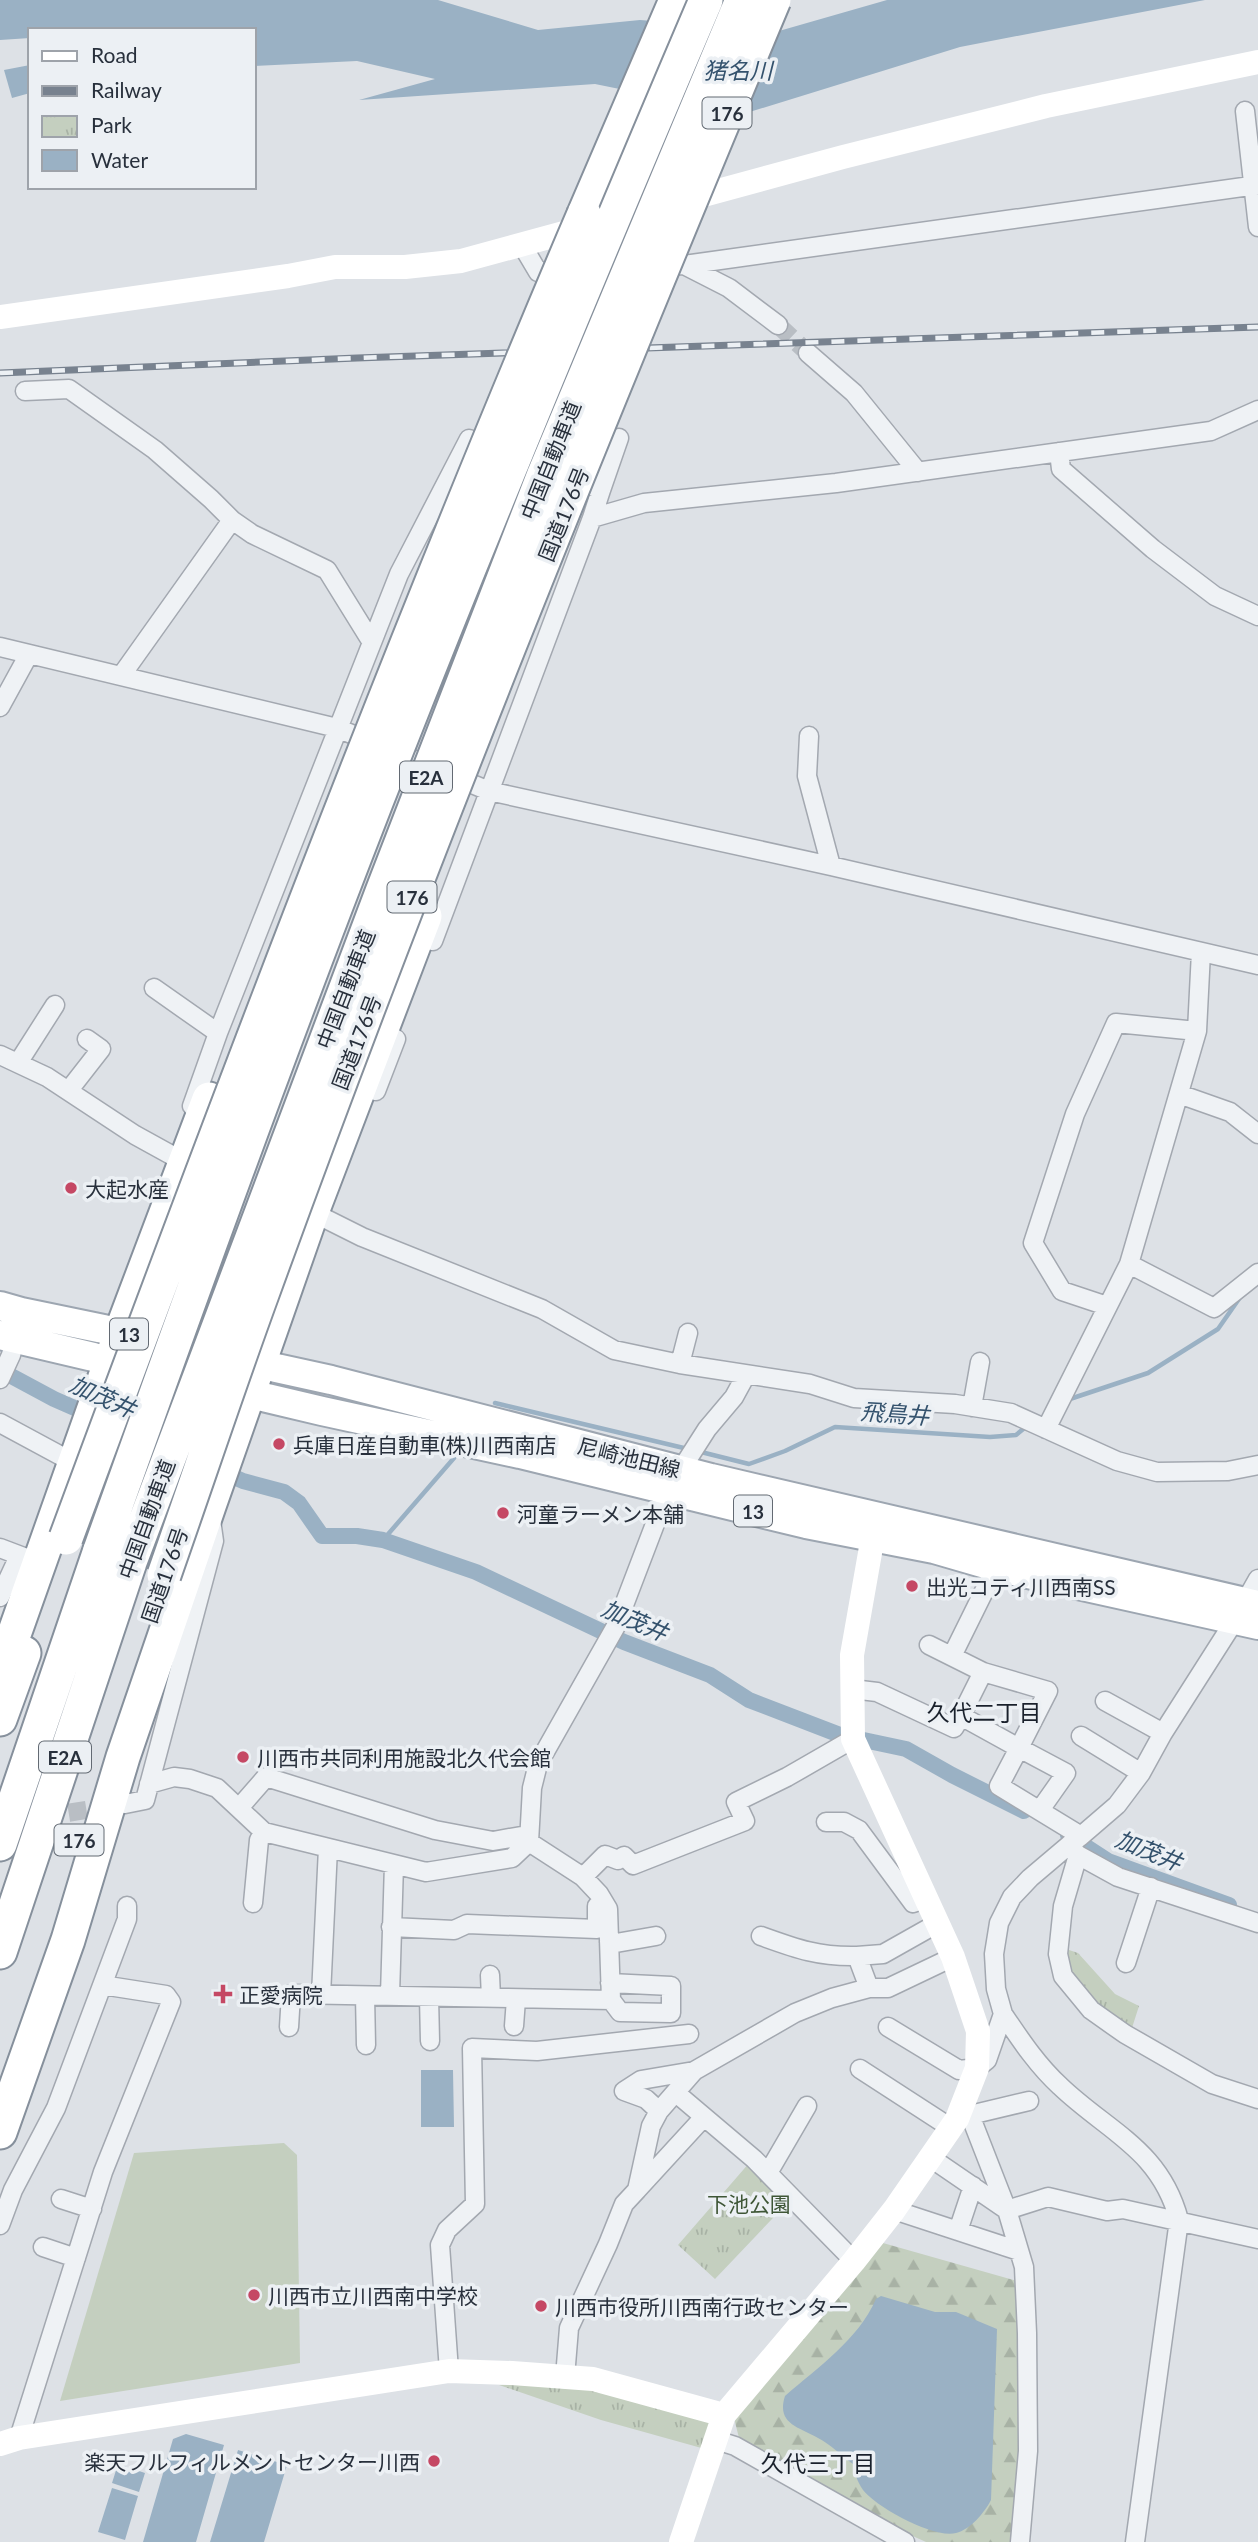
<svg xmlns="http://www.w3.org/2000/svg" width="1258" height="2542" font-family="Lato,'Noto Sans JP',sans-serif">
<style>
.forest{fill:url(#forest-firs)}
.park{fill:url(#park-tufts)}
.pitch{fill:#c4cfbf}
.water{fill:#9ab1c4}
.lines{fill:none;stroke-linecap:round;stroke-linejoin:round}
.stream{stroke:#9ab1c4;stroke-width:4.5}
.canal{stroke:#9ab1c4;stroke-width:16}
.street-tunnel{stroke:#b9bec4;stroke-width:18;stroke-dasharray:18 9;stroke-linecap:butt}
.street-casing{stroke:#a3a8b0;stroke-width:21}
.primary-casing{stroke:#9da6b1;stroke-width:32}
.highway-casing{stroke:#86909c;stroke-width:37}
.street{stroke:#eff2f5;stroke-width:18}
.secondary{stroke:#fff;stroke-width:24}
.primary{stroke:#fff;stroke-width:28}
.highway{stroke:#fff;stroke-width:33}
.rail-casing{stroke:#78828f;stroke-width:7}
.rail{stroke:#ecf0f4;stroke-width:4.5;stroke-dasharray:13;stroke-linecap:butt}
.highway-bridge-casing{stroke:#86909c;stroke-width:37;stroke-linecap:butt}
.highway-bridge{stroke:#fff;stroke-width:33}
.poi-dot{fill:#c54864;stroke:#ecf0f4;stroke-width:2.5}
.labels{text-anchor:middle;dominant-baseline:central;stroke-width:7;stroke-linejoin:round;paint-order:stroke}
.shield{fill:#ecf0f4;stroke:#636a73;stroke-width:2}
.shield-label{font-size:19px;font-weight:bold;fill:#28303c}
.street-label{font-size:21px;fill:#28303c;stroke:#ecf0f4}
.poi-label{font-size:21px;fill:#28303c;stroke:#ecf0f4;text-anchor:start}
.park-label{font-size:21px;fill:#3e5636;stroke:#ecf0f4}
.water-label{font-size:23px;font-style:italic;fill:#34526d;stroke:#ecf0f4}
.neighbourhood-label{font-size:23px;fill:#1a212c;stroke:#ecf0f4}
</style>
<defs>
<pattern id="forest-firs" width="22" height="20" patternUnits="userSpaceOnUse" patternTransform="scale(1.75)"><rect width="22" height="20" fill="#c4cfbf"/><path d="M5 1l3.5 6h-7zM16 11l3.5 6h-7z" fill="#a8b2a5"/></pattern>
<pattern id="park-tufts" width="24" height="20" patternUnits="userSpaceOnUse" patternTransform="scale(1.75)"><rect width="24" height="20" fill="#c4cfbf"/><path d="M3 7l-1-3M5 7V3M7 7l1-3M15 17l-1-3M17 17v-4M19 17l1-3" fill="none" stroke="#a8b2a5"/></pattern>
</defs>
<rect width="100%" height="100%" fill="#dde1e6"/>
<!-- forest -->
<path class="forest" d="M883,2243L1017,2281L1022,2333L1017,2542H926L895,2528L739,2438L734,2418Z"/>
<!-- park -->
<path class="park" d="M1066,1949L1078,1953L1115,1994L1139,2006L1131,2031L1073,1986Z
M750,2162L790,2200L715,2279L678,2245Z
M591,2383L715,2419L705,2449L601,2420L499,2385Z"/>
<!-- pitch -->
<path class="pitch" d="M284,2143L297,2155L300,2363L60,2401L134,2153Z"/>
<!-- water -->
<path class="water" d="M0,0H438L538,30L640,20L779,31L887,0H1205L960,47L743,114L595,84L359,100L435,79L357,61L254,66V30H30V38L0,40Z
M30,65V93L12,98L4,70Z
M421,2070H453L454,2127H421Z
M881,2296L935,2312H956L997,2329L991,2500C985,2512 970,2530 956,2533C934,2539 876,2507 863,2490C857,2481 855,2474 853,2464C842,2456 830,2444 818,2438C799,2427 776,2424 785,2396C818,2367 858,2340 876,2299Z
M186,2434L224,2445L196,2542H143L173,2439Z
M238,2450L287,2465L264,2542H210Z
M118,2464L145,2473L139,2492L112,2483Z
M112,2488L138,2496L125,2540L98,2532Z"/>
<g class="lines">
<!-- stream -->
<path class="stream" d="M1067,1400L1148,1373L1218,1329L1241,1296
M495,1403L688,1449
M697,1451L749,1464L785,1451L835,1427L990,1437L1016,1435L1028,1425
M383,1540L454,1458"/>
<!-- canal -->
<path class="canal" d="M0,1370L54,1399L95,1417
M218,1470L243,1481L284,1492L299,1503L322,1536H357L383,1540L476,1572L624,1642L710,1675L749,1700L840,1735L906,1749L952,1775L1024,1811
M1068,1835L1108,1861L1229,1905"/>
<!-- street-tunnel -->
<path class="street-tunnel" d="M778,325L808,353
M42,1817L111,1806"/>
<!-- street casing -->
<g class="street-casing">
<path id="street" d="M1245,111L1258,227
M522,245L538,272L684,265L1258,185
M684,265L729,288L778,325
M808,353L854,393L918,472
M25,391L69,389L155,450L211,499L232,520L252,534L327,570L371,641
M1059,452L1061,469L1153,549L1215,596L1258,616
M571,478L601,490L592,518
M601,490L619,438
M0,647L337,728L489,791L831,866L1258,965
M121,676L232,520
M0,707L29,654
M809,736L807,776L831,866
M433,941L592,518L644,503L836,483L1211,431L1258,410
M154,988L218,1033
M0,1055L47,1077L135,1135L184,1162L185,1155
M18,1063L55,1005
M69,1090L101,1049L87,1039
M376,1091L396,1039
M1179,1094L1230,1112L1258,1134
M192,1106L218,1033L399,574L469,439L493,448
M312,1212L362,1237L542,1309L614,1350L680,1364L810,1384L854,1398L955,1404L1011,1413L1117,1461L1157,1472L1228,1471L1258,1465
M1129,1264L1214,1308L1258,1273
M1107,1306L1062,1291L1033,1243L1075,1114L1116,1023L1197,1031
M680,1364L688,1333
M0,1379L11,1355L15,1339
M972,1407L980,1362
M0,1423L76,1464
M1046,1429L1129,1264L1197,1031L1201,952
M0,1548L29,1559
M0,1597L19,1556
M1245,1602L1258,1579
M929,1645L983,1672
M952,1656L996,1567
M852,1689L877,1692L954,1728L961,1716L1019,1748L1048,1691L983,1672L961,1716
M1105,1701L1163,1733
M1081,1736L1141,1773
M149,1784L174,1777L190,1779L217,1788L264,1832L426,1872L512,1858L529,1842
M125,1804L145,1800L214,1541L211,1520
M239,1808L266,1777L435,1830L493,1841L527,1835
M1040,1810L1066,1773L1019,1748L999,1786L1081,1836L1069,1845L1078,1855L1118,1877L1258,1923
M826,1822H844L859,1830L913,1903L925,1899
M1081,1836L1117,1805L1141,1773L1163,1733L1235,1620
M1078,1855L1063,1906L1058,1954L1063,1976L1091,2010L1125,2034L1212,2084L1258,2099
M583,1877L605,1855L618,1860L624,1856L633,1865L745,1821L736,1802L787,1777L853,1739
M253,1903L259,1840L264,1832
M391,1927L454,1930L467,1924L597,1929V1906
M761,1936C797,1949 819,1957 857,1956L869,1988
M609,1942L616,1943L656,1936
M857,1956L883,1954L938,1923
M1126,1963L1151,1887
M490,1975L491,1998
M610,1983L671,1986V2013L620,2012L611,2000
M321,1995L328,1848
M390,1995L394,1864
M365,1996L366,2045
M429,1997L430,2041
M1003,2014C1020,2039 1037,2065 1060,2086C1108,2132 1160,2149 1179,2220L1135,2542
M514,2026L516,1999
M289,2027L291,1994L611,2000L608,1909L599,1894L583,1877L529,1842L532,1788L538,1764L616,1626L668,1490L707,1429L734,1397L746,1375
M888,2027L959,2070L977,2068L987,2060L1003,2014L996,1989L994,1954L999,1923L1012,1897L1030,1878L1069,1845
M860,2069L951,2128
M694,2071L659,2111L646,2099L624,2091L641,2080L694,2071L795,2013L832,1998L869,1988H888L953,1957
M676,2093L754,2159L854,2261
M970,2115L1029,2101
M957,2119L970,2115L1007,2210L1048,2197L1107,2211L1123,2209L1258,2239
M931,2158L1007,2210L1024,2267L1027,2333L1028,2451L1020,2542
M768,2173L807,2106
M637,2190L704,2117
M61,2199L92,2209
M894,2210L1019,2251
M0,2225L13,2190L56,2108L127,1919V1906
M958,2231L973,2186
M43,2247L76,2258
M449,2371L440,2245L447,2230L475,2204L472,2048L537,2051L689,2034
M565,2377L569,2328L608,2244L624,2204L637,2190L651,2126L659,2111
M19,2438L103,2172L171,2002L166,1995L102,1985
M716,2440L735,2446L905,2542"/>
</g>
<!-- primary casing -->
<g class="primary-casing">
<path id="primary" d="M0,1306L21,1312L142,1337
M0,1335L322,1411L520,1454L806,1524L934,1549L996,1567L1258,1625
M240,1360L331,1380L711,1478L1258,1605"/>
</g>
<!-- highway casing -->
<g class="highway-casing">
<path id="highway" d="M584,214L676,0
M0,1674L121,1332L209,1099
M0,1719L24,1653
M0,1844L100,1550
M0,1952L130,1562
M0,2132L68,1940L123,1757L209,1506L312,1212L425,916"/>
</g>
<!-- street -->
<use href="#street" class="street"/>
<!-- secondary -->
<path class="secondary" d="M0,317L288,276L335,267H405L461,261L843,157L1046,106L1258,62
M0,2444L19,2438L449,2371L512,2373L593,2379L724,2415
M681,2542L724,2415L854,2261L894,2210L957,2119L977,2068L978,2031L953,1957L853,1739L852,1655L873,1536L880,1520"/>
<!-- primary -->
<use href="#primary" class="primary"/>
<!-- highway -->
<use href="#highway" class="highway"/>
<!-- rail casing -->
<g class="rail-casing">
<path id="rail" d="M0,373L357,358L1258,327"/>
</g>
<!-- rail -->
<use href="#rail" class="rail"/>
<!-- highway-bridge casing -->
<g class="highway-bridge-casing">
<path id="highway-bridge" d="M66,1538C230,1094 398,650 584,214
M100,1550C189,1301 279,1051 375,805C481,535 592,267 706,0
M130,1562L382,892L544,474L742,0
M164,1575C197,1481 228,1387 262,1294C420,858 595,428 774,0"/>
</g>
<!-- highway-bridge -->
<use href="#highway-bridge" class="highway-bridge"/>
</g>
<!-- markers -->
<g class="poi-dot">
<circle cx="71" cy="1188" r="7"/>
<circle cx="279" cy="1444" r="7"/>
<circle cx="503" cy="1513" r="7"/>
<circle cx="912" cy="1586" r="7"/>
<circle cx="243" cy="1757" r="7"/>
<path d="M219.5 1983.5h7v7h7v7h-7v7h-7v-7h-7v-7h7z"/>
<circle cx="254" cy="2295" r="7"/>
<circle cx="541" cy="2306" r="7"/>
<circle cx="434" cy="2461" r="7"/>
</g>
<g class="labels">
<!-- shield labels -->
<g class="shield">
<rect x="702.5" y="97.5" width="49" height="31" rx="5"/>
<rect x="400" y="761.5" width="52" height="31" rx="5"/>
<rect x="387.5" y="881.5" width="49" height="31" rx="5"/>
<rect x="110" y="1318.5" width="38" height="31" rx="5"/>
<rect x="734" y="1495.5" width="38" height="31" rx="5"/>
<rect x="39" y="1741.5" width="52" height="31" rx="5"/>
<rect x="54.5" y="1824.5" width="49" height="31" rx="5"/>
</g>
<g class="shield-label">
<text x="727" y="113">176</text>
<text x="426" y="777">E2A</text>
<text x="412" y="897">176</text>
<text x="129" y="1334">13</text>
<text x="753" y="1511">13</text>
<text x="65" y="1757">E2A</text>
<text x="79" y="1840">176</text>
</g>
<!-- street labels -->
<g class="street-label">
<text transform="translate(550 460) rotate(-68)">中国自動車道</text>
<text transform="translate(563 514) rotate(-68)">国道176号</text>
<text transform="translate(345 989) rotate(-69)">中国自動車道</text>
<text transform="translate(356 1042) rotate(-69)">国道176号</text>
<text transform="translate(629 1457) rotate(14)">尼崎池田線</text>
<text transform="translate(146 1519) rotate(-70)">中国自動車道</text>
<text transform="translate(164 1575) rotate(-71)">国道176号</text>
</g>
<!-- poi labels -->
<g class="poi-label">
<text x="85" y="1188">大起水産</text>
<text x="293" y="1444">兵庫日産自動車(株)川西南店</text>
<text x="517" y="1513">河童ラーメン本舗</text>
<text x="926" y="1586">出光コティ川西南SS</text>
<text x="257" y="1757">川西市共同利用施設北久代会館</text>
<text x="239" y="1994">正愛病院</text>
<text x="268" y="2295">川西市立川西南中学校</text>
<text x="555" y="2306">川西市役所川西南行政センター</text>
<text x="420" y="2461" text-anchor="end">楽天フルフィルメントセンター川西</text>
</g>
<!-- park labels -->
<g class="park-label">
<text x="749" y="2203">下池公園</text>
</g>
<!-- water labels -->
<g class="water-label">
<text x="738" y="70">猪名川</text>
<text transform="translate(103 1396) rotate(24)">加茂井</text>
<text transform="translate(895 1413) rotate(4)">飛鳥井</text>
<text transform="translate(635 1620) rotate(23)">加茂井</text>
<text transform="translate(1149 1850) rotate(22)">加茂井</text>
</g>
<!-- neighbourhood labels -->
<g class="neighbourhood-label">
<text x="984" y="1712">久代二丁目</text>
<text x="818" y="2463">久代三丁目</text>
</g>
</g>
<!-- legend -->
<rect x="28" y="28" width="228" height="161" fill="#ecf0f4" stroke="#9ea3aa" stroke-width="2"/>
<rect x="42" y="51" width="35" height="10" fill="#ffffff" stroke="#9ea3aa" stroke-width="2"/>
<text x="91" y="63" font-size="21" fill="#28303c">Road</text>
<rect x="42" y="86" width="35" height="10" fill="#78828f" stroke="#9ea3aa" stroke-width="2"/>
<text x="91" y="98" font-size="21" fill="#28303c">Railway</text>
<rect x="42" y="116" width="35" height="21" fill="url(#park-tufts)" stroke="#9ea3aa" stroke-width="2"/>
<text x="91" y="133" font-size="21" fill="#28303c">Park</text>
<rect x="42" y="150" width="35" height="21" fill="#9ab1c4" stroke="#9ea3aa" stroke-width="2"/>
<text x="91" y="168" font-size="21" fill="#28303c">Water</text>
</svg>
